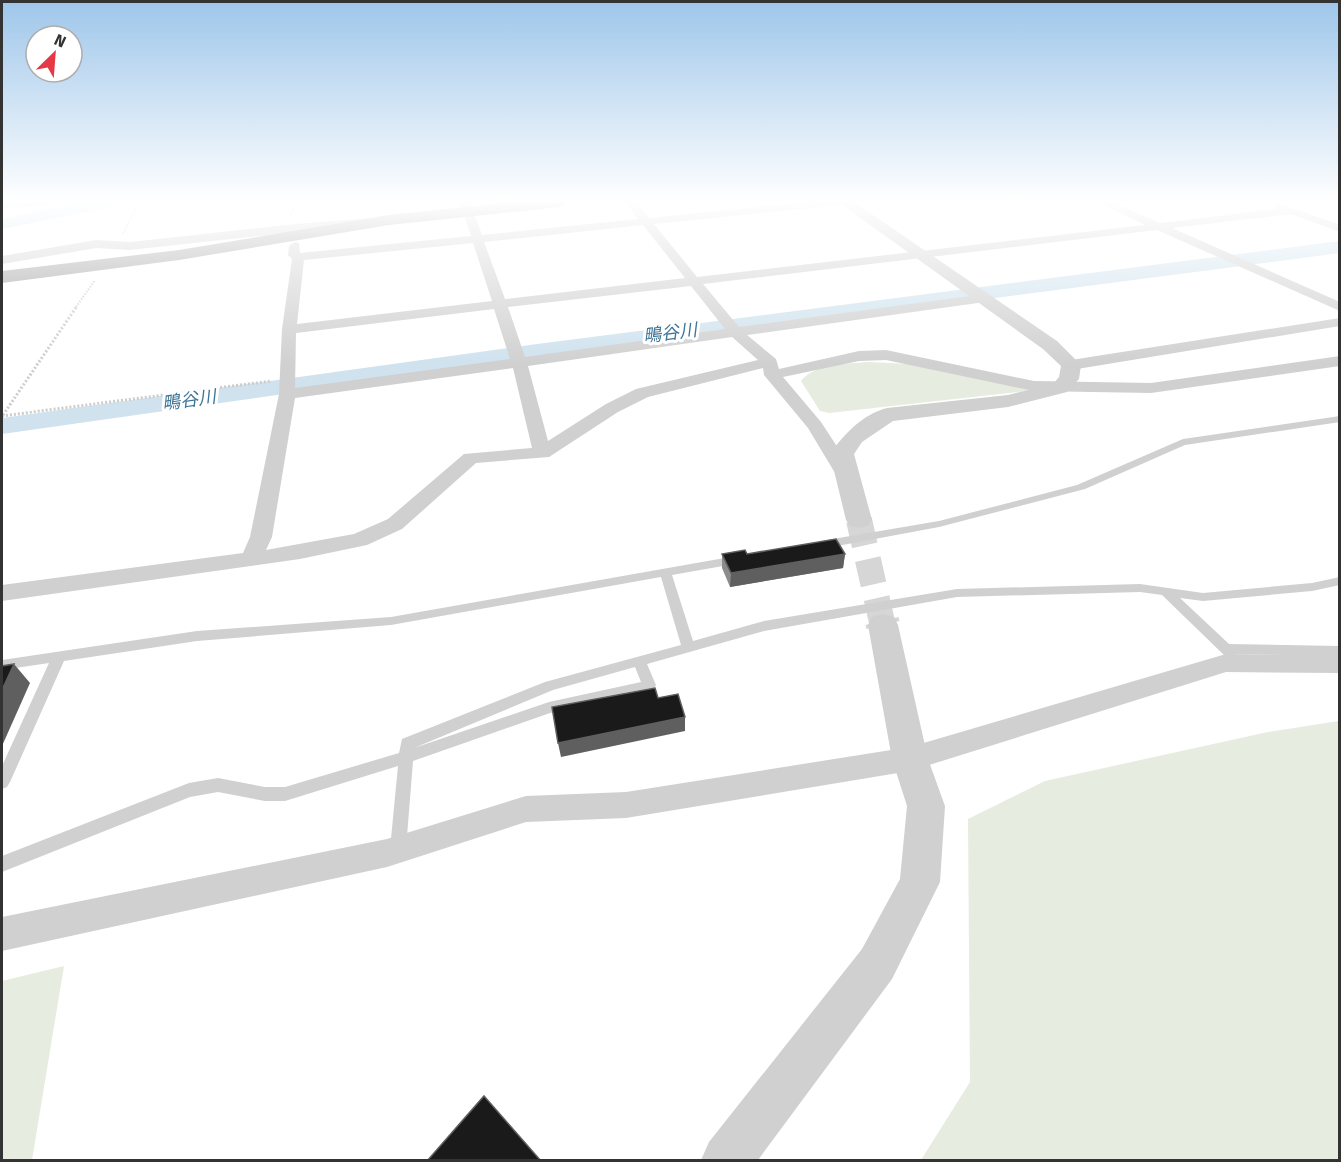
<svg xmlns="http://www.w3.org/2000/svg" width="1341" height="1162" font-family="'Fira Sans','Noto Sans JP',sans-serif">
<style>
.green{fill:#e6ecdf}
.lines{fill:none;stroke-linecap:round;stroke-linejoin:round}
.river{fill:#cfe2ee;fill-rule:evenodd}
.tertiary-tunnel-far1{stroke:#d6d6d6;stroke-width:26;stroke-dasharray:26 14;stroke-linecap:butt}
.tertiary-tunnel{stroke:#d6d6d6;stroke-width:34;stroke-dasharray:34 17;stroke-linecap:butt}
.path-far1{stroke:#cdcdcd;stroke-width:2;stroke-dasharray:1.5 1.5;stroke-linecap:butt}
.path{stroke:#cdcdcd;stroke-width:3;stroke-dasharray:2 2;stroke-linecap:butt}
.service{fill:#d0d0d0;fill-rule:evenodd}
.minor{fill:#d0d0d0;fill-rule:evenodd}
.tertiary{fill:#d0d0d0;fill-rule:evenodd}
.trunk{fill:#a2a2a2;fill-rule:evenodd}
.wall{fill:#8c8c8c}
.shaded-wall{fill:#5f5f5f}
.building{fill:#1a1a1a;stroke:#5f5f5f;stroke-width:1.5}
.labels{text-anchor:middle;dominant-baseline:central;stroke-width:6;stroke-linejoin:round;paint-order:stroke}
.far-water-label{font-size:18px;font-style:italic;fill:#3f7597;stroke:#fff}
</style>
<rect width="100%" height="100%" fill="#fff"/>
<!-- green -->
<path class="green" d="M868,362L929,365L1026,387L1028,391L829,413L820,411L801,381C816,363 847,364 868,362Z
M1339,721V1160H921L970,1082L968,819L1045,781L1268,732Z
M64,966L32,1160H2V981Z"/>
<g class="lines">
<!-- river -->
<path class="river" d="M84,202H119L111,207L2,229V219Z
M1340,241V253L537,358L2,434V418L537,344Z"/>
<!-- tertiary-tunnel-far1 -->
<path class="tertiary-tunnel-far1" d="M859,520L882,622"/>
<!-- tertiary-tunnel -->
<path class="tertiary-tunnel" d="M882,621L883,625"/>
<!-- path-far1 -->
<path class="path-far1" d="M291,215L293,208L310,202
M123,234L139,202
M76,307L95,280"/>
<!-- path -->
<path class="path" d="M3,415L77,306
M2,416L271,381"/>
<!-- service -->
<path class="service" d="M1340,416V422L1185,445L1085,489L939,527L821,549L815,545L821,541L939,521L1077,485L1183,439Z
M736,556L742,560L740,563L672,575L693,641L764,621L957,589L1140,584L1203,593L1312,583L1340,577V585L1312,591L1203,601L1180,598L1229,644L1340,646V656L1236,654L1230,658L1225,656L1162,595L1140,592L957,597L764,631L647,664L656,685L654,689L550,713L413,761L406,849L404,854L398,857L392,854L390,849L398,766L285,801H265L218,792L190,797L2,872V856L189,783L218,778L265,787H285L399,753L402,739L545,682L681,645L661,577L391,625L197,641L64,661L10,782L7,787L2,789V766L49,663L2,670V660L197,631L391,617ZM635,667L641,682L549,702L414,748L553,690Z"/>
<!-- minor -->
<path class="minor" d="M53,202L48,205L2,209V203Z
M460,202H470L482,235L638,219L625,202H636L649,218L807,202H846L841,205L654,224L697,277L1145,225L1098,202H1112L1160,223L1277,209L1273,206L1278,203L1340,225V232L1291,214L1172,228L1340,302V311L1157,230L703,284L739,327L985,294L992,298L985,302L747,335L776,359L779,369L859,351L886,350L1034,381L1151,383L1340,356V366L1151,393L1034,391L886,360L859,361L783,377L821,422L855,474L852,478H838L808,428L764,375L763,368L648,397L618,412L549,457L476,463L402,529L367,545L300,559L2,601V585L243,553L250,537L279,394L282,329L292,259L288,255L289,246L295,242L299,243L300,253L471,236ZM643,225L685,278L505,299L484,242ZM473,243L492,301L297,324L304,260ZM691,286L725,329L525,357L508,307ZM494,309L510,359L295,388L296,333ZM732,337L758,360L636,389L606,404L548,441L528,366ZM513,368L532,448L464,454L388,519L354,534L266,550L272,537L295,398Z
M372,218L376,219V223L130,250L96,248L2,264V256L96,240L130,242L295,224Z
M1340,318V326L1071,370L1063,365L1071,360Z
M1226,654L1340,655V673L1226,672L910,771L626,818L526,822L387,867L2,951V917L387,839L526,796L626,792L910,747Z"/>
<!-- tertiary -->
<path class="tertiary" d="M838,202H854L1057,341L1081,365L1079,379L1067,392L1008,407L893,421L862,442L854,454L872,520L868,526L859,528L850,526L846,520L830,454C844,434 863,414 887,408L1008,395L1053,384L1059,377L1061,366L1043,349Z
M883,614L894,617L898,625L928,759L945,806L940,882L892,979L758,1160H701L709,1142L862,949L900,879L907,806L892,759L868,625L872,617Z"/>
<!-- trunk -->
<path class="trunk" d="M513,202H568L560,207L389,225L179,260L2,283V271L179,250L389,215Z"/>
</g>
<!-- wall -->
<path class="wall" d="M722,554H845L843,568L730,587L722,568Z"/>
<!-- shaded-wall -->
<path class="shaded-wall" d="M845,554L843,568L730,587L731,573Z
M14,664L30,683L2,746V690Z
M685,717V731L561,757L558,743Z"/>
<!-- building -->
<path class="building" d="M836,539L845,554L731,573L722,554L745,550L747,554Z
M14,664L2,690V666Z
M655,688L658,698L678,694L685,717L558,743L552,707Z
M484,1096L541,1161H427Z"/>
<!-- sky -->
<linearGradient id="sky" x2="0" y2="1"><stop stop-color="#9ec6ea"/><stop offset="0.55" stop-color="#fff"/><stop offset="1" stop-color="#fff" stop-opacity="0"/></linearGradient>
<rect width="1341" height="365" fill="url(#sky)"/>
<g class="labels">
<!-- far-water labels -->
<g class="far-water-label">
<text transform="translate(670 333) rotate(-7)">鴫谷川</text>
<text transform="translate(189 400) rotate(-8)">鴫谷川</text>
</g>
</g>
<!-- border -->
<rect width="1341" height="1162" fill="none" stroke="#333333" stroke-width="6"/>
<!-- north arrow -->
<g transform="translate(54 54) rotate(25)"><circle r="28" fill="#ffffff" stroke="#adadad" stroke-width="1.5"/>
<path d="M0-4.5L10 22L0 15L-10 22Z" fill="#e63946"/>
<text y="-9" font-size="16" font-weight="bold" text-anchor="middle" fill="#333333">N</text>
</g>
</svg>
